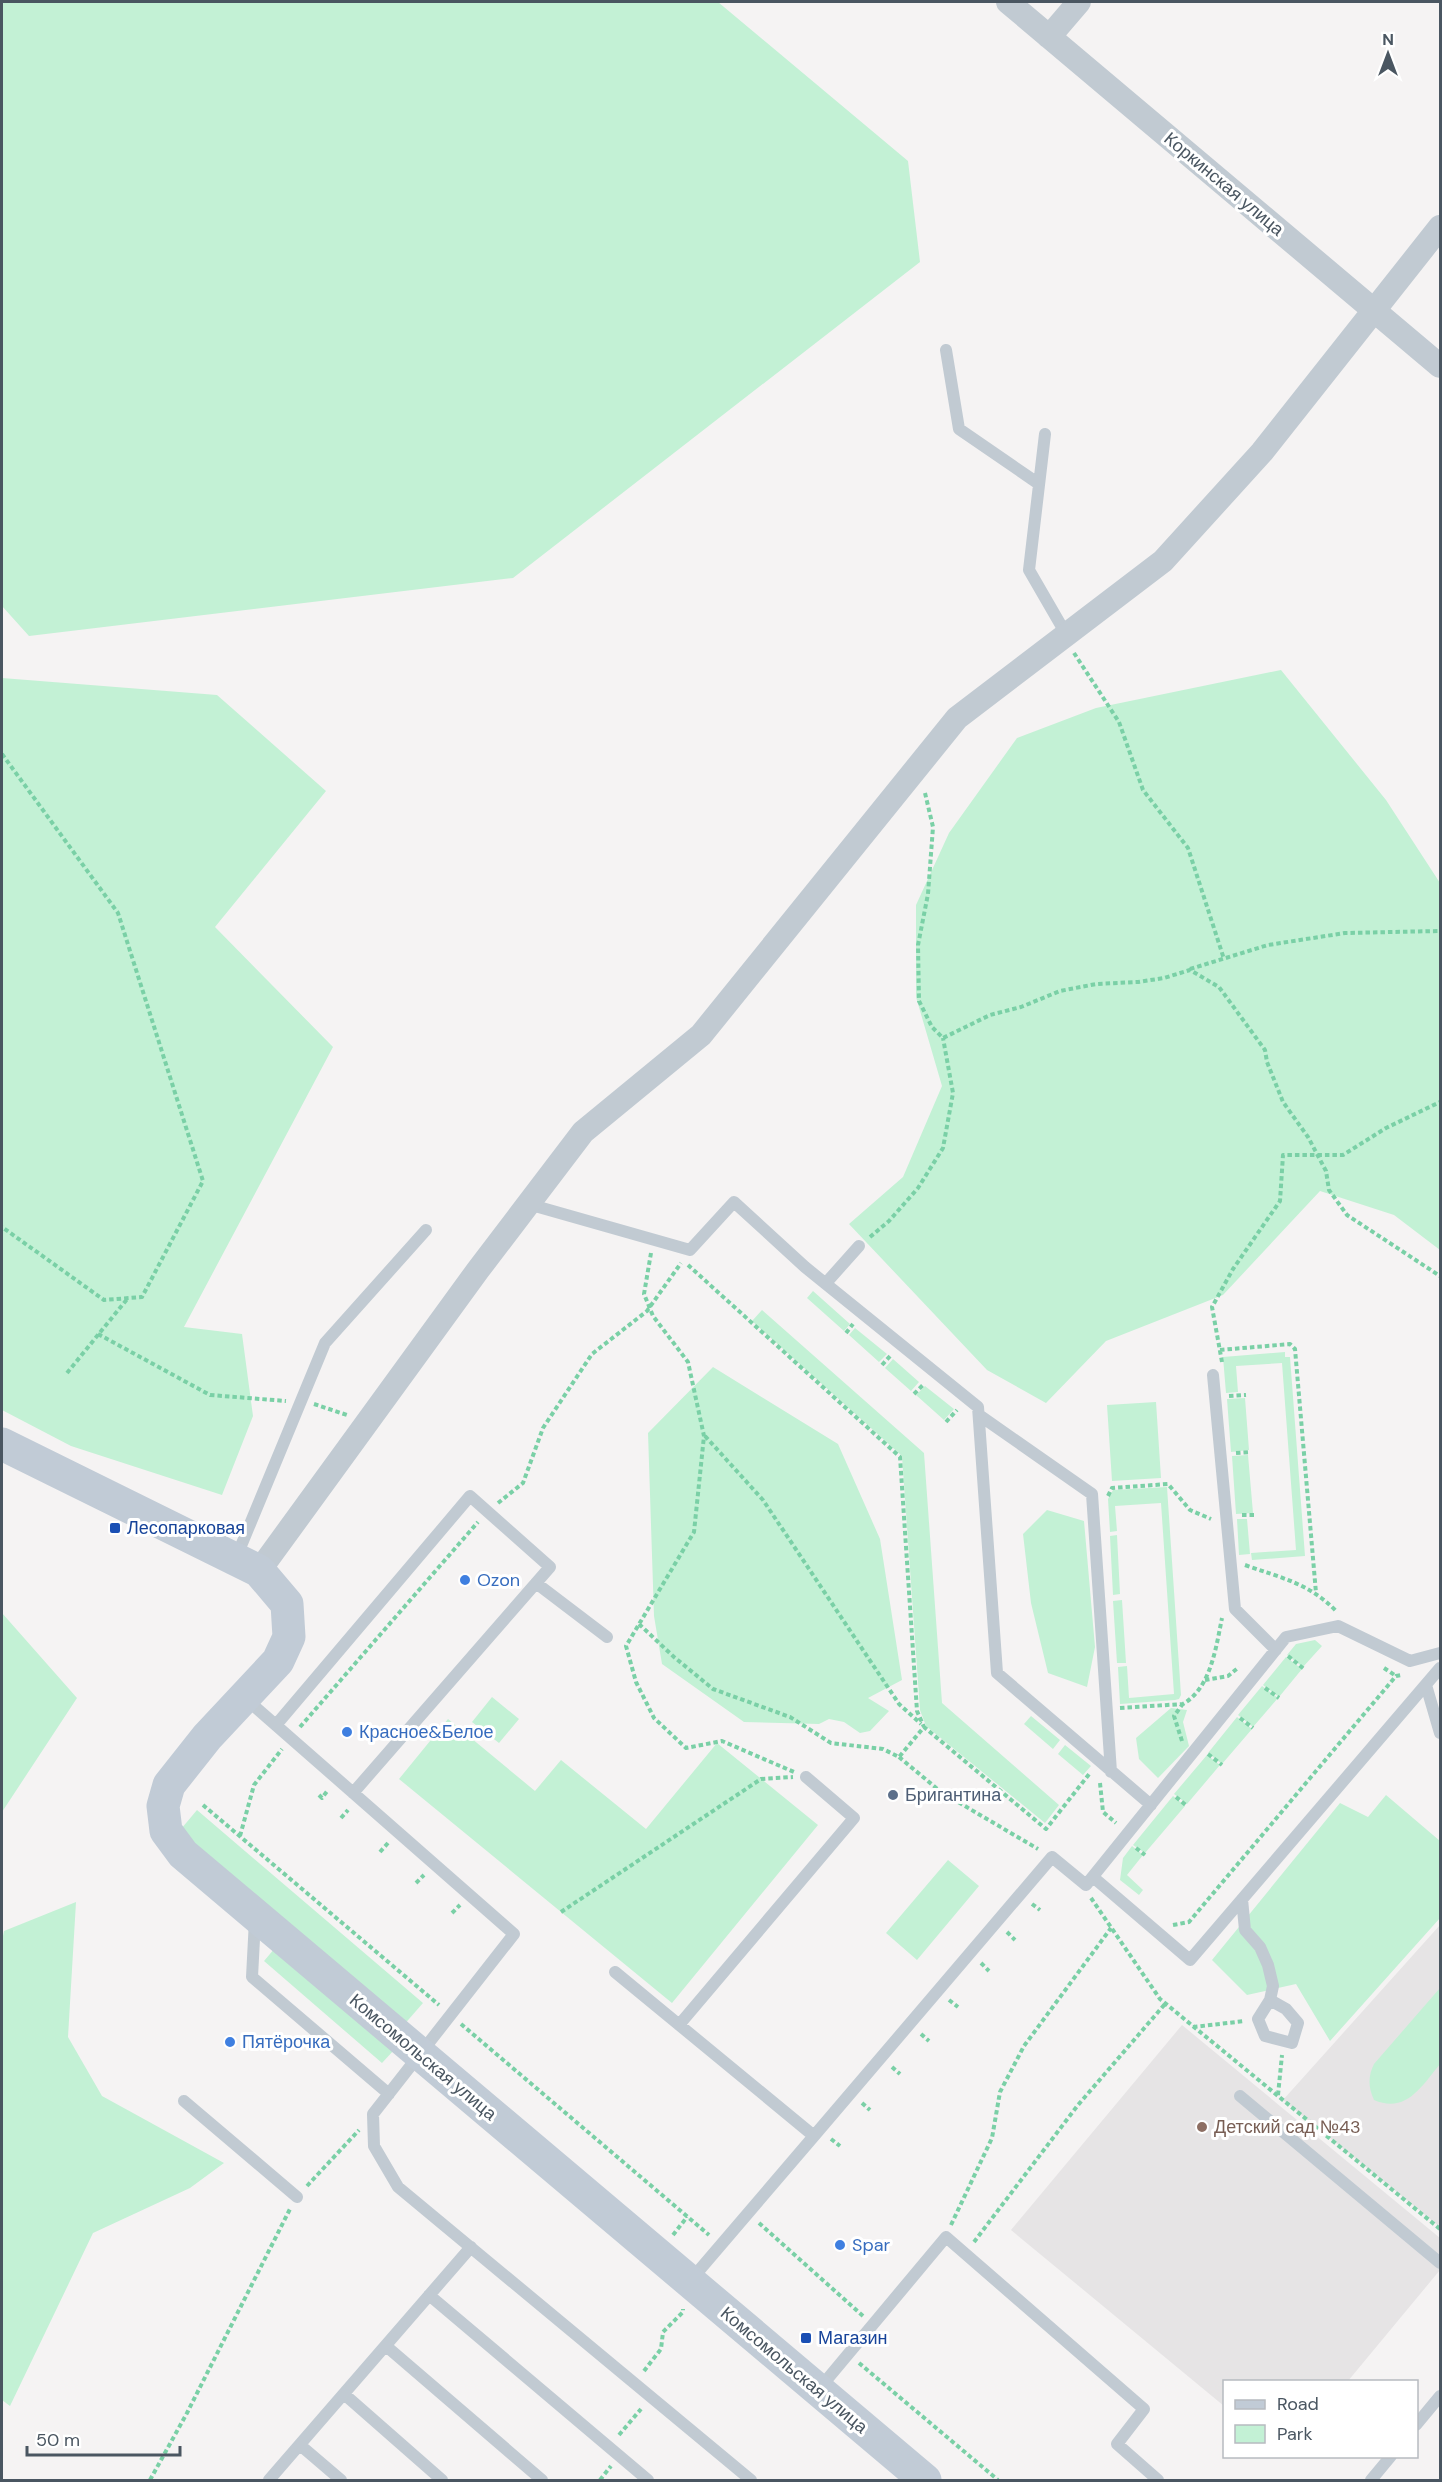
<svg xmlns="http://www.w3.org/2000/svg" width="1442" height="2482" font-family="'DM Sans',sans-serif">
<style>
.education{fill:#e6e4e5}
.green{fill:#c3f1d5}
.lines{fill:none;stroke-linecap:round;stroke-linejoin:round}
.path{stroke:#7ad0a6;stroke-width:4;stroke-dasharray:4.5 3;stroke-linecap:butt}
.lane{stroke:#c1cad2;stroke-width:12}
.street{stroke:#c1cad2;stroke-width:24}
.secondary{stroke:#c1cbd6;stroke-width:33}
.transit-dot{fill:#1a4fb4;stroke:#fff;stroke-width:2}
.shop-dot{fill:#3f7fe0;stroke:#fff;stroke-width:2}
.service-dot{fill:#5c6f8a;stroke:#fff;stroke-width:2}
.education-dot{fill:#8d6e63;stroke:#fff;stroke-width:2}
.labels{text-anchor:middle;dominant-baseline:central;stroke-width:6;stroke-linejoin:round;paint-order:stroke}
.street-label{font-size:18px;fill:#4a5661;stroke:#fff}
.transit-label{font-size:18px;fill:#164399;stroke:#fff;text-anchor:start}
.shop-label{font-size:18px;fill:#366cbe;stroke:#fff;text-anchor:start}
.service-label{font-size:18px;fill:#4e5e75;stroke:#fff;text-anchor:start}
.education-label{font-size:18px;fill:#785e54;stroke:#fff;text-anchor:start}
</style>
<rect width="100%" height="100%" fill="#f5f3f3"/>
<!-- education -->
<path class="education" d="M1440,1925V2227L1283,2100Z
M1182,2025L1440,2238V2270L1348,2381L1224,2382V2406L1011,2230Z"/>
<!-- green -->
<path class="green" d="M2,2H718L908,161L920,262L513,578L29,636L2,606Z
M1281,670L1386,800L1440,883V1250L1394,1215L1320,1191L1223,1295L1106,1341L1046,1403L987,1370L849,1224L903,1177L942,1086L916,997V905L949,833L1017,738L1096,708Z
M2,678L217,695L326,791L215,927L333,1047L184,1327L242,1334L253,1416L222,1495L71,1446L2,1410Z
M813,1291L850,1324L844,1331L807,1298Z
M762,1310L924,1453L942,1703L1059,1805L1045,1823L926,1726L920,1710L902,1456L752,1321Z
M855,1328L887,1354L879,1362L849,1335Z
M1285,1352V1357H1290L1305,1556L1252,1560L1251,1553L1296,1550L1282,1363L1236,1366L1238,1392L1226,1393L1223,1357Z
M893,1359L919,1382L911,1391L885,1368Z
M713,1367L838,1444L880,1539L902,1680L868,1698L889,1711L870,1731L860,1733L844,1722L829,1719L819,1724L744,1722L662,1664L654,1616L648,1433Z
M925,1386L954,1409L944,1420L916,1395Z
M1245,1398L1249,1450L1231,1452L1227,1399Z
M1156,1402L1161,1478L1112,1481L1107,1405Z
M1248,1455L1253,1513L1236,1514L1232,1456Z
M1167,1487L1181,1695L1179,1699L1175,1700L1120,1704L1118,1667L1127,1666L1129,1698L1174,1694L1161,1503L1115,1506L1117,1531L1110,1532L1108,1499L1113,1490Z
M1047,1510L1084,1521L1095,1647L1087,1687L1048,1673L1031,1603L1023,1534Z
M1237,1519H1247L1250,1554L1239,1555Z
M1117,1535L1120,1594L1113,1595L1110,1536Z
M1122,1600L1126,1663H1117L1113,1601Z
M2,1613L77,1698L2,1812Z
M1315,1640L1322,1646L1303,1667L1287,1655L1296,1644Z
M1286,1657L1302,1669L1279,1697L1263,1685Z
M1262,1686L1278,1698L1253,1727L1238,1715Z
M492,1697L519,1719L499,1743L472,1722Z
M1171,1708L1187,1710L1183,1722L1189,1746L1158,1778L1139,1759L1136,1738Z
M1031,1716L1060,1740L1053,1749L1024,1724Z
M1237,1717L1252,1729L1222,1764L1208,1753Z
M448,1719L535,1791L561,1760L646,1829L717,1743L818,1825L672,2003L399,1779Z
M1065,1745L1091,1766L1083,1775L1058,1754Z
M1207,1755L1220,1765L1187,1804L1174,1794Z
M1386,1795L1440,1841V1918L1330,2041L1296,1984L1247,1995L1212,1960L1340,1803L1368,1817Z
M1173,1796L1185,1806L1145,1853L1133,1845Z
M197,1810L423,2003L402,2027L176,1835Z
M1132,1846L1143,1855L1127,1875L1143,1890L1139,1895L1120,1880L1123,1858Z
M948,1860L979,1886L917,1960L886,1933Z
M76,1902L68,2037L102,2096L224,2163L190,2188L93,2233L10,2406L2,2400V1941L4,1931Z
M275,1948L394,2050L382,2063L264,1961Z
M1440,1988V2064C1422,2086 1406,2114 1374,2100C1368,2087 1368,2076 1374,2064Z"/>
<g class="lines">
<!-- path -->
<path class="path" d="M1074,653L1119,722L1143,790L1188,848L1224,959
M2,754L118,913L203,1181L142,1297L104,1300L2,1227
M925,793L933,827L928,894L918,945L919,1001L932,1027L943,1038L990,1015L1021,1007L1060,991L1096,984L1138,982L1164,978L1190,970L1219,987L1265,1050L1267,1062L1283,1102L1308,1137L1326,1171L1329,1190L1347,1215L1440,1276
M1190,969L1268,945L1345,933L1440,931
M870,1237L889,1221L918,1188L943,1148L953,1093L943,1038
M651,1253L644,1294L653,1316L688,1362L704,1436L694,1532L626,1646L636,1682L654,1718L686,1748L722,1741L794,1772
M688,1265L900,1457L917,1711L924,1727
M846,1333L853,1324
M98,1334L210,1395L286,1401
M1220,1350L1290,1344L1295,1349L1316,1593
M1222,1362L1212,1307L1233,1269L1280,1201L1283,1155H1343L1386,1128L1440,1102
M882,1365L891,1355
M67,1373L128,1298
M914,1394L924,1384
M1229,1396L1246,1395
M314,1404L347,1415
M946,1422L957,1410
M705,1436L763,1500L899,1704L921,1724
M1236,1453L1250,1452
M1108,1496L1112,1488L1168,1484L1190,1510L1211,1519
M498,1503L523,1483L543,1428L592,1354L647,1311L681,1263
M1242,1515H1255
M1245,1565C1281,1578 1309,1583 1336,1611
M639,1624L674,1657L713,1689L790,1717L831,1743L883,1749L899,1757L924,1727L1046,1829L1090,1773
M1288,1656L1304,1669
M1384,1668L1396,1676
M1205,1680L1228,1676L1239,1667
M1265,1688L1279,1698
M1120,1708L1183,1704C1211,1688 1216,1647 1222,1618
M1240,1718L1253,1728
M300,1727L478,1522
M1182,1741L1174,1716L1182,1705
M1208,1754L1222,1765
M899,1757L941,1792L1038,1849
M1100,1783L1103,1812L1116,1823
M319,1795L322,1798L328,1790
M1176,1797L1187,1806
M203,1805L439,2005
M341,1818L348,1810
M240,1836L254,1785L282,1749
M1136,1848L1145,1855
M380,1852L388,1843
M416,1883L424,1875
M1091,1898L1160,1999L1440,2229
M1032,1904L1040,1910
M561,1912L761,1779L793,1777
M452,1913L460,1905
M1173,1925L1189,1922L1396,1676L1402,1675
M1007,1932L1015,1940
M981,1963L989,1971
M949,2000L958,2007
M461,2024L709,2235
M1193,2027L1245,2021
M921,2034L929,2041
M892,2067L900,2074
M1278,2095L1282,2055
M862,2103L870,2110
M831,2139L840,2146
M307,2186L359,2130
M759,2223L863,2316
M951,2225L992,2138L1000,2092L1024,2046L1111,1928
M673,2235L687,2217
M974,2242L1078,2105L1165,2004
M859,2363L998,2480
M644,2371L661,2349L663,2332L683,2312V2309
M619,2435L641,2409
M150,2480L187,2413L290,2209
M600,2480L611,2466"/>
<!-- lane -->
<path class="lane" d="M946,350L959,429L1039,484
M1045,434L1029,570L1066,634
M528,1204L690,1250L734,1202L805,1267L978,1407L997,1673L1151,1805
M826,1283L859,1246
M1213,1375L1235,1609L1276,1650
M979,1415L1092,1494L1111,1772
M236,1558L325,1343L426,1230
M536,1583L607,1637
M1426,1685L1440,1733
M245,1698L514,1934L373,2114L374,2146L398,2187L751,2480
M276,1725L470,1496L550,1567L353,1793
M1093,1877L1190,1960L1440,1668
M1242,1899L1245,1930L1260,1947L1268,1965L1273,1986L1270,2000L1286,2009L1298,2023L1292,2043L1265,2036L1258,2019L1270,2000
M255,1920L252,1977L389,2094
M615,1972L814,2136L690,2281
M679,2025L854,1818L806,1777
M1240,2096L1440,2263
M184,2101L297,2197
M814,2136L1052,1857L1086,1885L1286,1637L1338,1626L1410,1661L1440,1653
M429,2295L648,2480
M386,2346L542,2480
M819,2389L946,2237L1144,2409L1117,2444L1158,2480
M344,2394L442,2480
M1416,2425L1440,2396
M300,2445L341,2480
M269,2480L471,2247
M1371,2480L1391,2456"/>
<!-- street -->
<path class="street" d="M1008,2L1440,366
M1049,37L1079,2
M259,1571L478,1270L583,1132L701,1035L957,718L1163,561L1262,452L1440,227"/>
<!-- secondary -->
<path class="secondary" d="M2,1444L259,1571L287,1604L289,1637L278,1661L207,1737L169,1785L163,1806L166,1831L183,1854L925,2480"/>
</g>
<!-- markers -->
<g class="transit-dot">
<rect x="109" y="1522" width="12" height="12" rx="3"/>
<rect x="800" y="2332" width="12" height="12" rx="3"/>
</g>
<g class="shop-dot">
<circle cx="465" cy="1580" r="6"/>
<circle cx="347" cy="1732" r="6"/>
<circle cx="230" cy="2042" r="6"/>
<circle cx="840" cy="2245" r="6"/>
</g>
<circle class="service-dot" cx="893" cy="1795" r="6"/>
<circle class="education-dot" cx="1202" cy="2127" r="6"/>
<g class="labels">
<!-- street labels -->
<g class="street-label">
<text transform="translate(1224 184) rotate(40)">Коркинская улица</text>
<text transform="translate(423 2057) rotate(40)">Комсомольская улица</text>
<text transform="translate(794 2370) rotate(40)">Комсомольская улица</text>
</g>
<!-- transit labels -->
<g class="transit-label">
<text x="127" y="1528">Лесопарковая</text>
<text x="818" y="2338">Магазин</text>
</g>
<!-- shop labels -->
<g class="shop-label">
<text x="477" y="1580">Ozon</text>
<text x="359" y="1732">Красное&amp;Белое</text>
<text x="242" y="2042">Пятёрочка</text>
<text x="852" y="2245">Spar</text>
</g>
<!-- service labels -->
<g class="service-label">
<text x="905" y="1795">Бригантина</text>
</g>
<!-- education labels -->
<g class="education-label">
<text x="1214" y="2127">Детский сад №43</text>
</g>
</g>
<!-- border -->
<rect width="1442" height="2482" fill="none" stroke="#4a5661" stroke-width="6"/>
<!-- legend -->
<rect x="1223" y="2380" width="195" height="78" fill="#ffffff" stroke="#b7bbc0" stroke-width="1.5"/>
<rect x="1235" y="2400" width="30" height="9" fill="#c1cbd6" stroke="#b7bbc0" stroke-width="1.5"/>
<text x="1277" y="2410" font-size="18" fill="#4a5661">Road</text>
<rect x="1235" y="2425" width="30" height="18" fill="#c3f1d5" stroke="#b7bbc0" stroke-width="1.5"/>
<text x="1277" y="2440" font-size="18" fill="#4a5661">Park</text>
<!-- north arrow -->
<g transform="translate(1388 54)" stroke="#ffffff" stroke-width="4.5" paint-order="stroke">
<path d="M0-4.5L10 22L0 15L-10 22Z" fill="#4a5661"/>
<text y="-9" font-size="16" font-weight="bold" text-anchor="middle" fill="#4a5661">N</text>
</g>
<!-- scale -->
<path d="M27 2446v9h153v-9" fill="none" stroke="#4a5661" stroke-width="3"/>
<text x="36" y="2446" font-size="18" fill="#4a5661" stroke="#ffffff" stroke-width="4.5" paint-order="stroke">50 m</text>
</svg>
